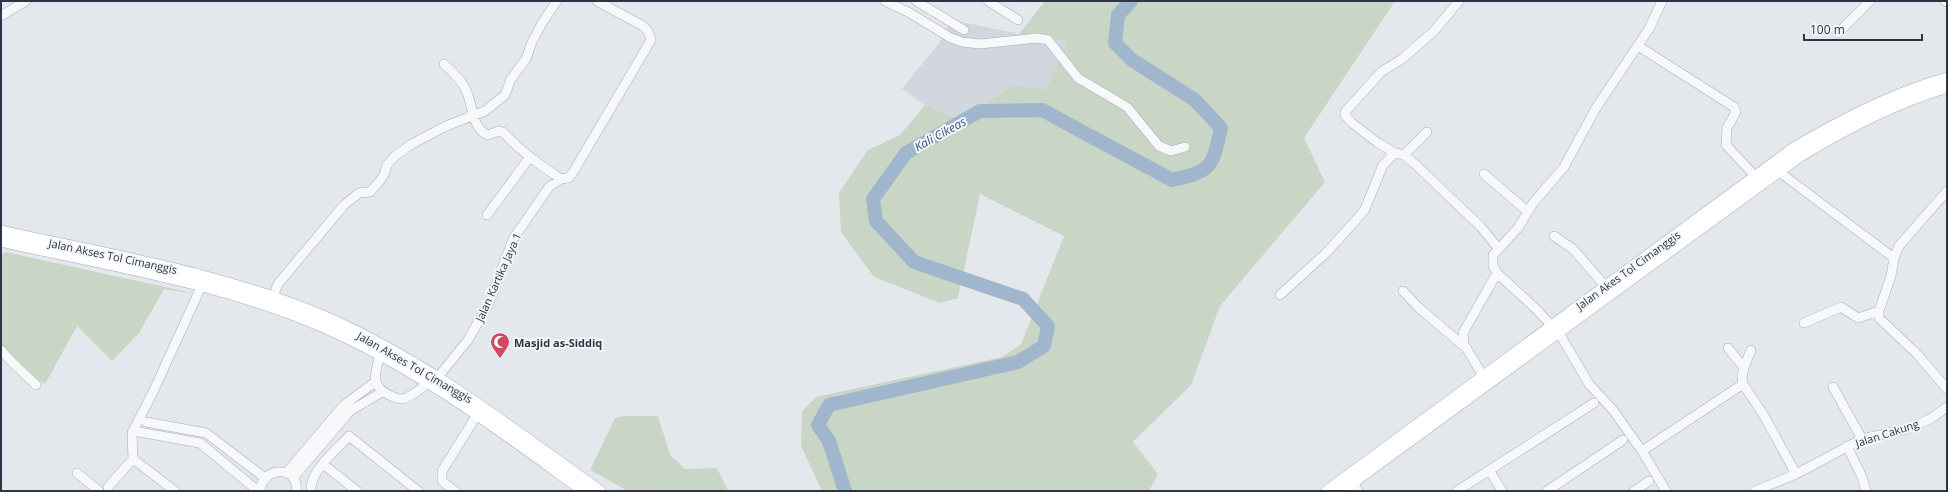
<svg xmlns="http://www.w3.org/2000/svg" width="1948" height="492" font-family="'Open Sans',sans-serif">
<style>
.built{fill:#d2d6de}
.green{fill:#cad6c5}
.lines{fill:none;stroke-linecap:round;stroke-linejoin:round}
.river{stroke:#9fb6cc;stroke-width:14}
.minor-casing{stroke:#a9aeb7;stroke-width:10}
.major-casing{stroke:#a3acb8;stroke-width:12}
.minor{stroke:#f7f8fa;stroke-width:9}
.major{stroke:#fff;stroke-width:11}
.labels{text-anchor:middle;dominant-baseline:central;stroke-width:4;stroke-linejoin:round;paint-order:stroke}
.street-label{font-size:11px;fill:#2b3545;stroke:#f4f6f9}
.poi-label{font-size:11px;font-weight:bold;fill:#2b3545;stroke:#f4f6f9;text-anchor:start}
.water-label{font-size:12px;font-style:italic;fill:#34567a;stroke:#f4f6f9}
</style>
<rect width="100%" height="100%" fill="#e4e7ec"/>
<!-- built -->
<path class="built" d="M952,20L1019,34L1067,42L1046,89L1013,86L957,119L925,105L902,89L939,43Z"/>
<!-- green -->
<path class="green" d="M1045,1H1395L1304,138L1325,182L1220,306L1191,385L1133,442L1158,474L1149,491H822L801,446L802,411L816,397L1002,357L1021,344L1064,236L980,194L958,298L940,303L874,277L841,232L839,193L857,166L868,150L900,135L925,105L957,119L1013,86L1046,89L1067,42L1019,34Z
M5,252L197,294L164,289L139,333L112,361L77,326L45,384L33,377L1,345V256Z
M623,416H658L670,455L685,469L717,468L728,491H650L646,489L644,491H628L590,470L615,418Z"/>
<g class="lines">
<!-- river -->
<path class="river" d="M845,491L829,441L818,425L829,405L1018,362L1044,346L1048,326L1023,299L914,262L876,221L873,199L906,153L980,111L1042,110L1172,180C1213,171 1212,167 1221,128L1195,100L1132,60L1115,43L1118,15L1131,1"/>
<!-- minor casing -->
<g class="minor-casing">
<path id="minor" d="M885,1L908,12L951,38L962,42L980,44L1037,38L1048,40L1078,78L1127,107L1159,146L1171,151L1185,147
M916,1L964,30
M988,1L1018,20
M1459,1L1434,31L1402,59L1381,72L1345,112V115L1352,123L1378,143L1395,153L1404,155L1416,165L1481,227L1498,248
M1945,1L1947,2
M1,16L26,1
M1838,33L1870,1
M1638,46L1734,107L1736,112L1727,128L1726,145L1755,176
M444,64C452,71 460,79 465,88C473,102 471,129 488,135L499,131L503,132C520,151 540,165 561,179
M1404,155L1427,132
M1778,171L1894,258
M1484,174L1528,212
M1947,191L1899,246L1894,258L1891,276L1879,311V318L1918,355L1947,389
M487,215L530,157
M1554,236L1573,249L1606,287
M1403,291L1419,308L1465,347
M1280,295L1326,253L1357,219L1365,209L1383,165L1395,153
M273,297L278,284L344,205L359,193L370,192L379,182L384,175L387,165L395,156L412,144L446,126L485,111L505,95L511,79L526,59L532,42L542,23L557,1
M1804,323L1841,307L1858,318L1879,311
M1552,326L1535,308L1497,273L1493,266V255L1518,228L1533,203L1564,167L1596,108L1649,29L1662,1
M1559,333L1589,384L1613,410L1642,451L1666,491
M1728,348L1744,368
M1,350L12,362L36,385
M1751,350L1744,368L1742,377L1743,384L1763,414L1796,474
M380,355C375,373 370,386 389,395C393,397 397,399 401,399C411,398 421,388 428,383
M1483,376L1464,344L1463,333L1497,273
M438,377L468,340L489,303L513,239L549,187L561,179L568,178L572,174L651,40L648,31L643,26L597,1
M1833,387L1862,439
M146,422L206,433L265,478
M139,432L200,443L258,491
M1847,446L1862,477L1866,491
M1642,451L1743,384
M133,459L132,433L153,392L202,285
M323,464L357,491
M1490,471L1502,491
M287,472L344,405L375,382
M77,473L99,491
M293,478L350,411L382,392
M1353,482L1358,491
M108,487L133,459L175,491
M260,491C263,465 300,466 296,491
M311,491C309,472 337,449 349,436L418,491
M455,491L442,481V471L477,415
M1457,491L1594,403
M1547,491L1623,440
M1634,491L1649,481
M1755,491L1796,474L1862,439L1907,429L1930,419L1947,407"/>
</g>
<!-- major casing -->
<g class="major-casing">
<path id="major" d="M1,231C113,256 229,274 334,321C431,365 514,430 600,491
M1,241C110,266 225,283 328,329C421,370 502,432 584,491
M1327,491L1794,148C1843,119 1892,94 1947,78
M1341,491L1800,156C1847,128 1894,103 1947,87"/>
</g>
<!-- minor -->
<use href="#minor" class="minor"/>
<!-- major -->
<use href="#major" class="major"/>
</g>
<!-- icons -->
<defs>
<g id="mosque-pin" transform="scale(1)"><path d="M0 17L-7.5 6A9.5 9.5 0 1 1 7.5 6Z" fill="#d04962" stroke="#f4f6f9"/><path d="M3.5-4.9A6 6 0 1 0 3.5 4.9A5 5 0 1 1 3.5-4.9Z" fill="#fff"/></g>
</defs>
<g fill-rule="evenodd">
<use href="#mosque-pin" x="500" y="342"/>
</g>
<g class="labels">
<!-- street labels -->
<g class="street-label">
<text transform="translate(113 256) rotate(12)">Jalan Akses Tol Cimanggis</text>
<text transform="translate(1628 270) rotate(-36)">Jalan Akes Tol Cimanggis</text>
<text transform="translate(498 277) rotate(-66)">Jalan Kartika Jaya 1</text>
<text transform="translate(415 367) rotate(30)">Jalan Akses Tol Cimanggis</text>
<text transform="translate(1887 433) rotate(-18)">Jalan Cakung</text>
</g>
<!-- poi labels -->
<g class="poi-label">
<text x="514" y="342">Masjid as-Siddiq</text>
</g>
<!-- water labels -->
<g class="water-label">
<text transform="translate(940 134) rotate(-29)">Kali Cikeas</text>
</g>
</g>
<!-- border -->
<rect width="1948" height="492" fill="none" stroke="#2b3545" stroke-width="4"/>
<!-- scale -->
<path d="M1804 34v6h118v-6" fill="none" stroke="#2b3545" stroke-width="2"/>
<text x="1810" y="34" font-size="12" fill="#2b3545" stroke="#f4f6f9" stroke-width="3" paint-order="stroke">100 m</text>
</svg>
